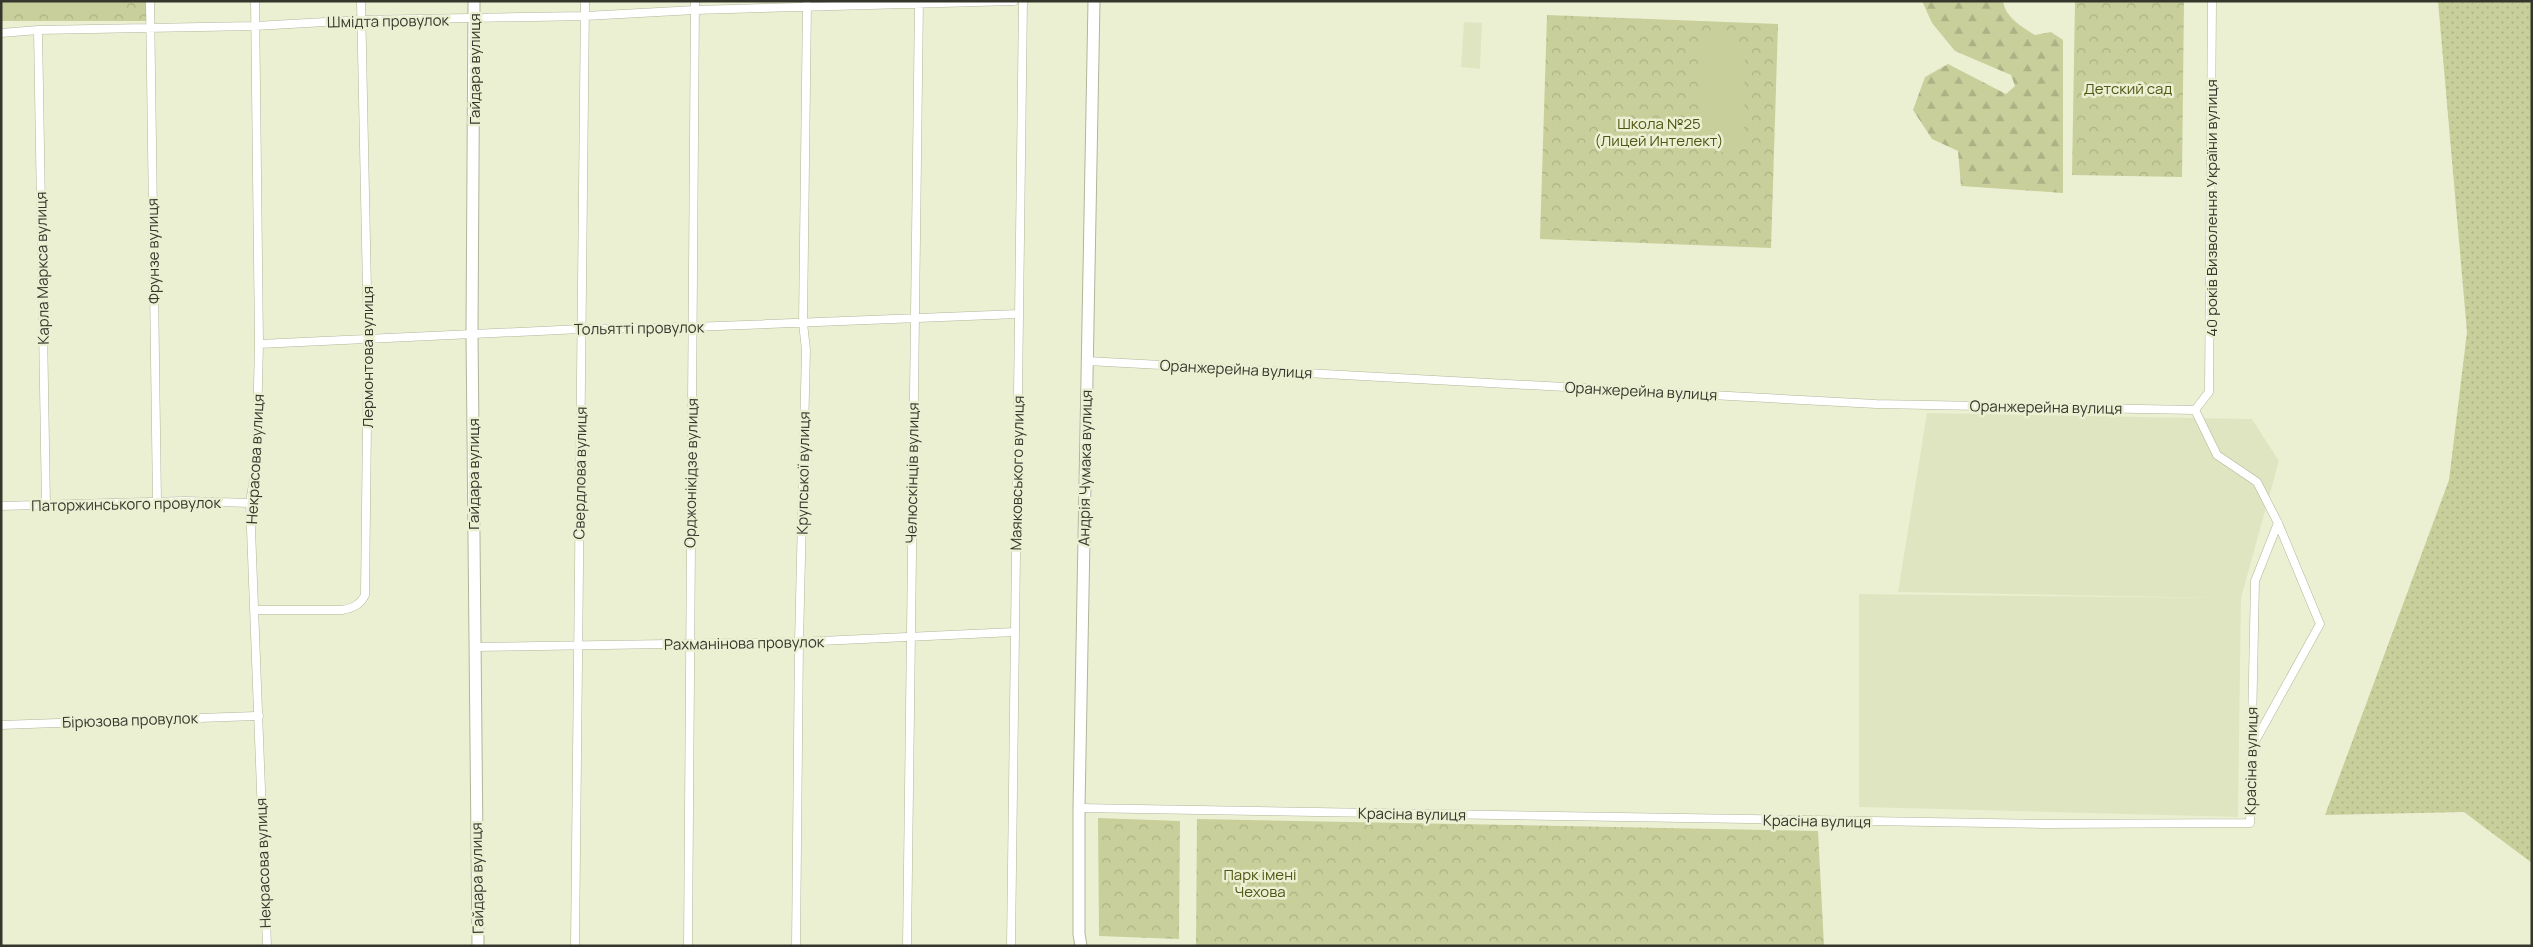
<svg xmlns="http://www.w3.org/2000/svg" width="2533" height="947" font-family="Manrope,sans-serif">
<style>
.built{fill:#e0e5c1}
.forest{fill:url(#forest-firs)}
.park{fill:url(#park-crowns)}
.garden{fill:url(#garden-dots)}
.pitch{fill:#c8cf9a}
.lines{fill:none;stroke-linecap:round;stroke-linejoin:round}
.street-casing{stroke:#b1b59a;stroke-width:9}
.secondary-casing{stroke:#b1b59a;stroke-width:13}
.street{stroke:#fff;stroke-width:8}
.secondary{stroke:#fff;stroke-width:11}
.labels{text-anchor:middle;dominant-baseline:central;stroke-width:5;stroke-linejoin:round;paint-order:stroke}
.street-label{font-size:15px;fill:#35372c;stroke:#ecf0d3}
.park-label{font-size:15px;fill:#515614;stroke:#ecf0d3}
</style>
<defs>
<pattern id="forest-firs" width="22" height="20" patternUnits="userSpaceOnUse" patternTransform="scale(1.25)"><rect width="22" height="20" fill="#c8cf9a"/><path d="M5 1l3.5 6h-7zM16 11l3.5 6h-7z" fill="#acb285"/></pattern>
<pattern id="park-crowns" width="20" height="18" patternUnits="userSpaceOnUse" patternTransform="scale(1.25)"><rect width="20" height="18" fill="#c8cf9a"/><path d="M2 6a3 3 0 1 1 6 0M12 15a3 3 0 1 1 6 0" fill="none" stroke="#acb285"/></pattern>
<pattern id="garden-dots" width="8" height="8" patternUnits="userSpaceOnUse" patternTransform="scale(1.25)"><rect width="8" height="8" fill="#c8cf9a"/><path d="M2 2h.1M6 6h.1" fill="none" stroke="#acb285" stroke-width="1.8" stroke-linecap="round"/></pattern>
</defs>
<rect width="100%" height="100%" fill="#ecf0d3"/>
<!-- built -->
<path class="built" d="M1464,22L1482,23L1480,69L1461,67Z
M1927,413L2252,419L2279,461L2241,598L2238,817L1859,807V594L2223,598L1898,592Z"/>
<!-- forest -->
<path class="forest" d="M1922,1H2003C2005,17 2022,27 2035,35L2051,32L2063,40V193L1961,186L1958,151L1932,139L1913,110L1925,77L1948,64L2006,94L2015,86L2011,75L1955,51L1932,23Z"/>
<!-- park -->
<path class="park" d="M1,1H146V21H1Z
M2075,1H2184L2182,177L2072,175Z
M1547,15L1778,24L1771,248L1540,239Z
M1098,818L1180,821L1179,939L1099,936Z
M1197,819L1818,831L1824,946H1196Z"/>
<!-- garden -->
<path class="garden" d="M2438,1H2532V863L2464,812L2325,815L2449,480L2467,332Z"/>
<!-- pitch -->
<path class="pitch" d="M1,1H125L114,10L103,13L1,14Z
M1721,36L1735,39L1745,50L1744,138C1731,158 1709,156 1701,135L1702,50L1712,39Z"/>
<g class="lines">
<!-- street casing -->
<g class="street-casing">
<path id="street" d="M150,1L157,502
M255,1L259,344L256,465L250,503L267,946
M38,30L46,505
M1,33L38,30L255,26L361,20L585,16L695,10L1014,1
M259,344L581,329L692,327L1019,314
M1087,361L1876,404L2195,410
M2195,410L2209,392L2212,1
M2195,410L2217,455L2257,482L2278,523L2320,624L2253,745
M1,506L185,501L250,503
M255,610H342C353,608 360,605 365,595L368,339L361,1
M474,647L799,642L1014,632
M1,725L259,716
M1079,808L2044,824L2250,823L2255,581L2278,523
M575,946L585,1
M688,946L695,1
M796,946L799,642L806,350L803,323L807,3
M907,946L919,1
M1011,946L1023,1"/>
</g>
<!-- secondary casing -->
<g class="secondary-casing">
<path id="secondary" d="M474,1L472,333L478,946
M1081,946L1079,934V808L1094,1"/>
</g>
<!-- street -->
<use href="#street" class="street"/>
<!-- secondary -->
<use href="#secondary" class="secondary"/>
</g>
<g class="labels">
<!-- street labels -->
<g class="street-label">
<text transform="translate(388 21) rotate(-1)">Шмідта провулок</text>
<text transform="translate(474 69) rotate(-90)">Гайдара вулиця</text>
<text transform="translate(2211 208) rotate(-90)">40 років Визволення України вулиця</text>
<text transform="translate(153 251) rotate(-91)">Фрунзе вулиця</text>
<text transform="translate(42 268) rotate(-91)">Карла Маркса вулиця</text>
<text transform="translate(639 328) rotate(-1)">Тольятті провулок</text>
<text transform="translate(367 357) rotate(-90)">Лермонтова вулиця</text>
<text transform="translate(1236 369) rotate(3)">Оранжерейна вулиця</text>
<text transform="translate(1641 391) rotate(3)">Оранжерейна вулиця</text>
<text transform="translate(2046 407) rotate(1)">Оранжерейна вулиця</text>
<text transform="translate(255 459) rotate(-87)">Некрасова вулиця</text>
<text transform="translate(1085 468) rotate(-89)">Андрія Чумака вулиця</text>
<text transform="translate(580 473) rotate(-89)">Свердлова вулиця</text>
<text transform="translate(691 473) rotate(-89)">Орджонікідзе вулиця</text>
<text transform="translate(803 473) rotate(-89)">Крупської вулиця</text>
<text transform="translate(912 473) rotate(-89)">Челюскінців вулиця</text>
<text transform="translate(1017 473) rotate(-89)">Маяковського вулиця</text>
<text transform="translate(473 474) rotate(-90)">Гайдара вулиця</text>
<text transform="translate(126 504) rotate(-1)">Паторжинського провулок</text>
<text transform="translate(744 643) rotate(-1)">Рахманінова провулок</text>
<text transform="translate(130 720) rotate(-2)">Бірюзова провулок</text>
<text transform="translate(2251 761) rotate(-89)">Красіна вулиця</text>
<text transform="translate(1412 814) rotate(1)">Красіна вулиця</text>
<text transform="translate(1817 821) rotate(1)">Красіна вулиця</text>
<text transform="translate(263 863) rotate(-92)">Некрасова вулиця</text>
<text transform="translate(477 878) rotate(-91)">Гайдара вулиця</text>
</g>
<!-- park labels -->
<g class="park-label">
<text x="2128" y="88">Детский сад</text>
<text x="1659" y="123">Школа №25<tspan x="1659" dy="17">(Лицей Интелект)</tspan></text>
<text x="1260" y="874">Парк імені<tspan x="1260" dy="17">Чехова</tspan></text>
</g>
</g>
<!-- border -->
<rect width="2533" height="947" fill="none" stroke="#35372c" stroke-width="5"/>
</svg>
